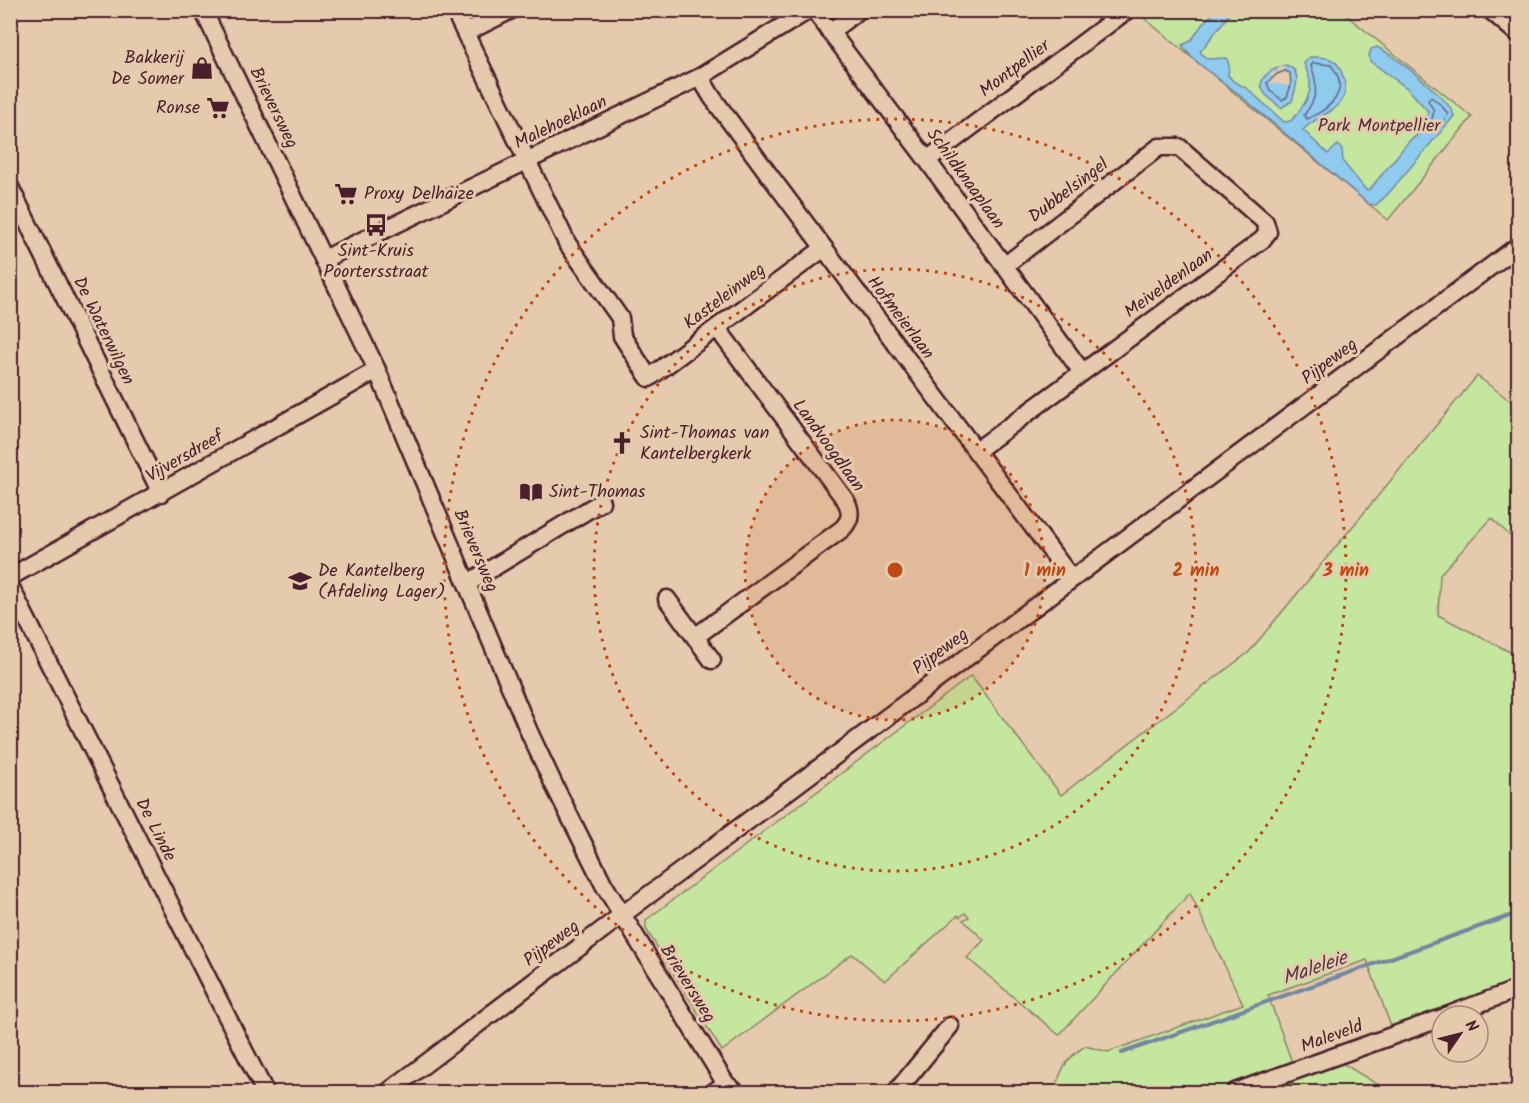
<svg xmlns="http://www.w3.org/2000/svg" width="1529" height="1103" font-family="Kalam,sans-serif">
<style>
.green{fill:#c5e69f;stroke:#888265;stroke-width:1.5}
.water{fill:#8fcaef;stroke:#7386a1;stroke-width:1.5}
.pier{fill:#e6caad}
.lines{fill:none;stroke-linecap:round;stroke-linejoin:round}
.shore{stroke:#666379;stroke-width:1.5}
.stream{stroke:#7386a1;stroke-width:4}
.minor-casing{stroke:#4a1f2b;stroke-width:21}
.minor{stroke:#e6caad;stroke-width:16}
.ring{fill:none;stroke:#c04a14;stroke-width:3;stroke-dasharray:3 6}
.labels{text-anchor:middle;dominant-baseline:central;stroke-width:6;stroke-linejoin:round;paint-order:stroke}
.poi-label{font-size:18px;fill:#4a1f2b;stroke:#e6caad;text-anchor:start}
.street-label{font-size:18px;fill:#4a1f2b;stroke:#e6caad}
.park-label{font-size:18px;fill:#563337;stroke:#e6caad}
.water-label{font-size:20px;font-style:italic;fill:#543948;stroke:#e6caad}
.centre{fill:#c04a14;stroke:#e6caad;stroke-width:3}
.ring-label{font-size:18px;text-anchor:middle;font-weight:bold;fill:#c04a14;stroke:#e6caad;stroke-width:6;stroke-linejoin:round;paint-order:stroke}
</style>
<rect width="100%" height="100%" fill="#e6caad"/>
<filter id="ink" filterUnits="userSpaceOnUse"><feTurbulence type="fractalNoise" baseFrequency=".0167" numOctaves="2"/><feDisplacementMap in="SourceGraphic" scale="12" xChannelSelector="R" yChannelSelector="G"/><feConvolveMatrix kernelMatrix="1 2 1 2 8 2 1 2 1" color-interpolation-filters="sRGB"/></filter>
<g filter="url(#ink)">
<!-- green -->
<path class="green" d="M1142,10L1341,11L1472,117L1388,220L1138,13Z
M1477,376L1516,405L1518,403V544L1492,518L1440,574L1438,615L1512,653L1518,646V989L1394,1035L1367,960L1268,995L1295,1071L1334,1058L1390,1092H1054C1061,1070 1065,1059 1085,1046L1108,1052L1243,1004L1190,893L1059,1035L967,958L984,940L963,920L969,917L965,913L960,917L958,915L885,981L852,954L722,1051L646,929V920L971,676L1061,795L1249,652Z"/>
<!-- water -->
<path class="water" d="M1217,10L1232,11L1200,52L1207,59L1227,58L1229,66L1228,75L1233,81L1248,89L1284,122L1291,121C1300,110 1312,97 1310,82C1310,75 1305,69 1304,63L1310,57C1323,57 1336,56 1341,71C1357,111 1323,109 1303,130L1328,154L1338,145L1342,149L1343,162L1366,190L1370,189L1410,140C1421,135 1426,122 1428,111L1408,89L1370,61L1369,56L1371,49L1377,47C1392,54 1453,101 1454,116L1388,194L1376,205L1369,204L1236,92C1218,78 1195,64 1182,45C1195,42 1197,28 1206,20C1209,16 1213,15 1217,10Z
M1285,65C1303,69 1296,88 1292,101L1281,108L1265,94L1261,85C1262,73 1275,69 1285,65Z"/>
<!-- pier -->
<path class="pier" d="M1285,65L1284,72L1291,73L1289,86L1270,83L1272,72L1277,73L1278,68Z"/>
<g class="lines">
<!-- shore -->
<path class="shore" d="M1313,63L1331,65C1352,91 1330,109 1307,119L1304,115C1317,99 1319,85 1311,66Z
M1285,71L1290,73L1291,85L1287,97L1282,100L1270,91L1267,83L1277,74Z
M1431,97L1441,105L1448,114L1443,122L1433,130L1430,127L1434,111L1428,100Z"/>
<!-- stream -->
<path class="stream" d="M1122,1053L1518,913"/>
<!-- minor casing -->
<g class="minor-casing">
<path id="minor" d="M203,10L377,370L530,734L555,787L604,885L726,1084L736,1092
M454,10L567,243L620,318L622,336L649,378L824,248
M814,10L927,160L1082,372
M1490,10L1518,34
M830,32L859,10
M465,33L511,10
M700,77L712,97L770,176L1072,579
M927,160L1127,10
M10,187L161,493
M324,259L700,77L809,10
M976,451L1262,240L1268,232L1265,222L1179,147H1159L1004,266
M10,577L377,370
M468,583L601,502
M10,586L265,1092
M667,599L695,637L842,529C851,520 852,512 846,501L717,328
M695,637L712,660
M1446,1016L1518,989
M388,1092L622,915L1518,246
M713,1092L726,1084
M896,1092L950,1026
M1235,1092L1442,1018"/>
</g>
<!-- minor -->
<use href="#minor" class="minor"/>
</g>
</g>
<!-- distance rings -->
<circle cx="895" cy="570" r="150" fill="#c04a14" fill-opacity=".12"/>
<g class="ring">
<circle cx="895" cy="570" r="150"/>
<circle cx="895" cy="570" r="301"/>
<circle cx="895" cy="570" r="451"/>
</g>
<!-- icons -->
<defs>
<g id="shop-bare" transform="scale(1.8)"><path d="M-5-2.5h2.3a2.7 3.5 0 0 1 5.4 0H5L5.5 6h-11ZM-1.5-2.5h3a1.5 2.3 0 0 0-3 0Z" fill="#4a1f2b" stroke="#e6caad" stroke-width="2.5" paint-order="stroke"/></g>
<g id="supermarket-bare" transform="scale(1.8)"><path d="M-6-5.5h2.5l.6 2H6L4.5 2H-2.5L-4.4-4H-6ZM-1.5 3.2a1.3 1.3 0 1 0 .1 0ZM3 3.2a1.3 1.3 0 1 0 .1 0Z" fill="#4a1f2b" stroke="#e6caad" stroke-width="2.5" paint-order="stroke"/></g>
<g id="bus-bare" transform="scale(1.8)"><path d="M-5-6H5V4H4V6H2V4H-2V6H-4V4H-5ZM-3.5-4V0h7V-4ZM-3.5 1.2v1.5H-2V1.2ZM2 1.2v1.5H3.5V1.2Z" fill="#4a1f2b" stroke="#e6caad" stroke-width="2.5" paint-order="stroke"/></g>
<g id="church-bare" transform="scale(1.8)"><path d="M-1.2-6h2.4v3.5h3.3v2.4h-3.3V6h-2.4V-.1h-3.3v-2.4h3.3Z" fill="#4a1f2b" stroke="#e6caad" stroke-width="2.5" paint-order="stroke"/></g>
<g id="library-bare" transform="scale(1.8)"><path d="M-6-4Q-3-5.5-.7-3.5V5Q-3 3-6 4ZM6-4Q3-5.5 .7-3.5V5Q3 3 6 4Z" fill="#4a1f2b" stroke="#e6caad" stroke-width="2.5" paint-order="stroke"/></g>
<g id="school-bare" transform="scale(1.8)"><path d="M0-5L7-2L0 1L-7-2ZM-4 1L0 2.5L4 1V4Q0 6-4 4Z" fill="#4a1f2b" stroke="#e6caad" stroke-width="2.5" paint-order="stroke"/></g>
</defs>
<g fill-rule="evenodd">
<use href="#shop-bare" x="202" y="68"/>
<use href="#supermarket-bare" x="218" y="108"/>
<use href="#supermarket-bare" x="346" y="194"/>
<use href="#bus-bare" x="376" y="225"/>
<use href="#church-bare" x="622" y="443"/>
<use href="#library-bare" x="531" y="492"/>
<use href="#school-bare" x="300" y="581"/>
</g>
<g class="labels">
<!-- poi labels -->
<g class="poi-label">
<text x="184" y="58" text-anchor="end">Bakkerij<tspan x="184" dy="21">De Somer</tspan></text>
<text x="200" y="108" text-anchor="end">Ronse</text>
<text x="364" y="194">Proxy Delhaize</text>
<text x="376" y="251" text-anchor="middle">Sint-Kruis<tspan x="376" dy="21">Poortersstraat</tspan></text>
<text x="640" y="433">Sint-Thomas van<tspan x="640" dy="21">Kantelbergkerk</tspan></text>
<text x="549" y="492">Sint-Thomas</text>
<text x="318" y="571">De Kantelberg<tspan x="318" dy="21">(Afdeling Lager)</tspan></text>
</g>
<!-- street labels -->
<g class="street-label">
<text transform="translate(1015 69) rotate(-37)">Montpellier</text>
<text transform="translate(273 108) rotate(64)">Brieversweg</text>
<text transform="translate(561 123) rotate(-26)">Malehoeklaan</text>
<text transform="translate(965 179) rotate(54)">Schildknaaplaan</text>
<text transform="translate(1069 191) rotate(-37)">Dubbelsingel</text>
<text transform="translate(1169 284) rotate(-36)">Meiveldenlaan</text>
<text transform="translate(725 297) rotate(-37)">Kasteleinweg</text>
<text transform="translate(900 318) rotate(53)">Hofmeierlaan</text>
<text transform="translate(103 331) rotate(64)">De Waterwilgen</text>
<text transform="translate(1330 362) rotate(-37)">Pijpeweg</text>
<text transform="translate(828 446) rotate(54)">Landvoogdlaan</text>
<text transform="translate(185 457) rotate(-30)">Vijversdreef</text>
<text transform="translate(475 551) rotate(67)">Brieversweg</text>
<text transform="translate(941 652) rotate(-37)">Pijpeweg</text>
<text transform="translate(155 830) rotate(63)">De Linde</text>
<text transform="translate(552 944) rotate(-37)">Pijpeweg</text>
<text transform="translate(687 984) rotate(58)">Brieversweg</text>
<text transform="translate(1332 1037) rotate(-20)">Maleveld</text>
</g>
<!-- park labels -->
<g class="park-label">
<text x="1379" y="126">Park Montpellier</text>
</g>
<!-- water labels -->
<g class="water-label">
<text transform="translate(1315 969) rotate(-19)">Maleleie</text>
</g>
</g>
<circle cx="895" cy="570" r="9" class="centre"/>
<g class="ring-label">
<text x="1045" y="576">1 min</text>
<text x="1196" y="576">2 min</text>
<text x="1346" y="576">3 min</text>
</g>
<!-- margin -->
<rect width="1529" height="1103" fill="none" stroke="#e6caad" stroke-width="36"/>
<rect x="18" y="18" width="1493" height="1067" fill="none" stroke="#4a1f2b" stroke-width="2" filter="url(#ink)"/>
<!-- north arrow -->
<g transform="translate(1460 1034) rotate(55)"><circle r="28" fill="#e6caad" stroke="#a88679" stroke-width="1.5"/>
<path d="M0-4.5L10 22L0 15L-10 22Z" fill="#4a1f2b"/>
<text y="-9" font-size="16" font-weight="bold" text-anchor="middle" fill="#4a1f2b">N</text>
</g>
</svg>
